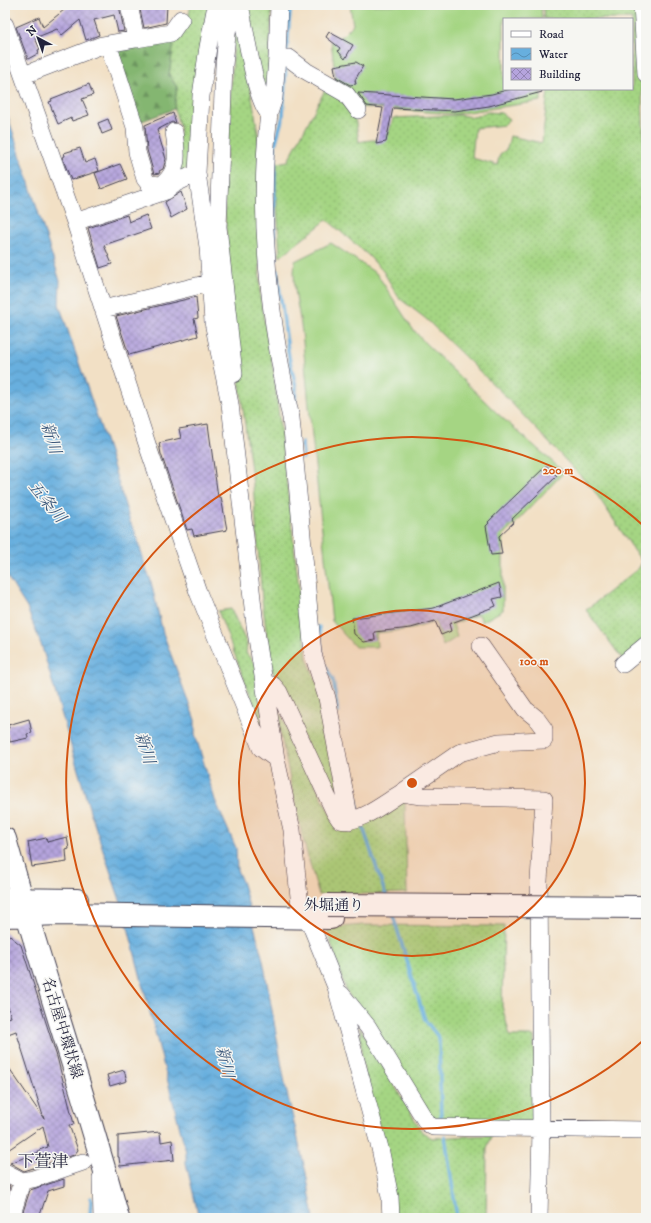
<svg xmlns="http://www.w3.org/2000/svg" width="651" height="1223" font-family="'IM FELL DW Pica','Noto Serif JP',serif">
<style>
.grass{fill:url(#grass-dots);stroke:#647c5f}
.forest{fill:url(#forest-firs);stroke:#536c56}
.pitch{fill:#a5d583;stroke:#647c5f}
.water{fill:url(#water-waves);stroke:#44688c}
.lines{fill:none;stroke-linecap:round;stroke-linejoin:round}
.stream{stroke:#67afde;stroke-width:3.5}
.building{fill:url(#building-cross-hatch)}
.minor-casing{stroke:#413e50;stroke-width:18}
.major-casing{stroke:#413e50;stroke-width:24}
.minor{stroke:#fff;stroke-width:17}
.major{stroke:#fff;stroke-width:22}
.major-bridge-casing{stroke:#413e50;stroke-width:24;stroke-linecap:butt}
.major-bridge{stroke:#fff;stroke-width:22}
.ring{fill:none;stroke:#d45411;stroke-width:2}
.labels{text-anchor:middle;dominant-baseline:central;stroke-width:3;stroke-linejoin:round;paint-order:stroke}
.street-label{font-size:15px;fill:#22223b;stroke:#f6f6f2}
.water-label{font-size:16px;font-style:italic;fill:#3e5a7c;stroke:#f6f6f2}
.quarter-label{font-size:17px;fill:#22223b;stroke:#f6f6f2}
.centre{fill:#d45411;stroke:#f6f6f2;stroke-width:2}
.ring-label{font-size:12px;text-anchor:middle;font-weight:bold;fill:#d45411;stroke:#f6f6f2;stroke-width:3;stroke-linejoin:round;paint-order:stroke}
</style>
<defs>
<pattern id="grass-dots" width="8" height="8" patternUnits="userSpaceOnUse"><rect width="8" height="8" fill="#a5d583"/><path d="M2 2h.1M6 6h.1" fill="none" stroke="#8eb772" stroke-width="1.8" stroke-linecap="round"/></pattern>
<pattern id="forest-firs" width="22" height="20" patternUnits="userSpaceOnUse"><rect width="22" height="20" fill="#84b671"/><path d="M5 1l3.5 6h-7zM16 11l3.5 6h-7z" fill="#6c945e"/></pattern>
<pattern id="water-waves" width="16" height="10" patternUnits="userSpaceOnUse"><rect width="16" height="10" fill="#67afde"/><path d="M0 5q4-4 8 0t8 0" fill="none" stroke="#548eb5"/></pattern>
<pattern id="building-cross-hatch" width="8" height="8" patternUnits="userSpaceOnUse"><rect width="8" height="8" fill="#b5a4dd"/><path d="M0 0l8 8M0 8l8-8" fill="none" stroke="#9385b4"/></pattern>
</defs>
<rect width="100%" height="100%" fill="#f6f6f2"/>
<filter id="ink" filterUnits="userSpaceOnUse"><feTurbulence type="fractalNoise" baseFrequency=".025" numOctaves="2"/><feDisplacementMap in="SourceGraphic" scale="8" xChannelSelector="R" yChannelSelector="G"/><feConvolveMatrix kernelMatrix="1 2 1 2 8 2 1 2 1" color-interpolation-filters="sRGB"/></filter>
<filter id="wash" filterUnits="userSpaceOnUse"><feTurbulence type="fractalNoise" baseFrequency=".012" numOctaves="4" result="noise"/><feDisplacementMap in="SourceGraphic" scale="16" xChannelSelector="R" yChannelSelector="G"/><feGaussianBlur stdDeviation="0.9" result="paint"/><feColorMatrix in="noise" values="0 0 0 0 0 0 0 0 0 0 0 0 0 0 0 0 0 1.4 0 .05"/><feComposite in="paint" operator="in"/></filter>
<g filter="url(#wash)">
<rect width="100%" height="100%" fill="#f2e0c5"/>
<!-- grass -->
<path class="grass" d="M191,5H210L193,162L174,180L180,127L174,109L177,87L169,75L175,34L189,14Z
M244,5H272L268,93L265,95Z
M543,5H638L646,188V641L624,661L586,610L639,568L642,562L593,489L502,393L425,318L399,298L383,271L368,255L326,219L324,222L280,257L276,186L277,163L288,161L326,88L354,111L359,142C383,136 386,148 393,118L458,115L474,117L488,112L501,113L509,119L505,125L475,128L472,158L497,165L500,154L507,149L510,136L542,143L548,91L546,89H632V19H544Z
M236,7L258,132L260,297L274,374L307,658L319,689L342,806L336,807L271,667L262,599L253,485L233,333L224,198Z
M231,609L247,644L246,653L256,665L267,742L256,710L218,611Z
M273,698L335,824L398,800L405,801L407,893L319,895L302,836Z
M363,925L504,926L502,1006L510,1036H534L536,1122L432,1121L346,990L327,930L330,928Z
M360,1027L422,1132L432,1138L492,1135L487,1148L486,1218H395L362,1061Z"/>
<!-- forest -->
<path class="forest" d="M165,37L174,42L169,75L177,87L174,109L137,123L115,46Z"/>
<!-- pitch -->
<path class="pitch" d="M350,5H541L542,19H504V89H541V101L455,114L360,107L336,83L331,40L342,36L353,25Z
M331,243L377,274L412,328L425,343L498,414L564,472L503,536V610L482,622L479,614L453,624L457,637L443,646L435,622L412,629L376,633L377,647H355L332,621C322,528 311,435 303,342C301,314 291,288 295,261Z"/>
<!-- water -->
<path class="water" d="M5,107L60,281L59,304L109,452L130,522C140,538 141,560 150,578L163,633L195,720V734L215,800L236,848L237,870L243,884L263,960L286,1089L306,1173L314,1218H199L186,1163V1152L124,912L90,811L42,647L27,608L5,573Z"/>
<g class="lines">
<!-- stream -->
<path class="stream" d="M287,51L290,11L288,5
M276,259L274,247L275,145L283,116L286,65
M277,271L289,357L296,387L295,401
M302,442L303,458
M319,627L323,661L333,680L338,712
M348,763L359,813
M362,824L387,899
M392,912L425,1020L439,1038L441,1117
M445,1136L457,1218
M90,1218L91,1198"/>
</g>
<g id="blocks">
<!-- building -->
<path class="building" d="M70,5H119L124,31L118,32L114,15L94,20L99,35L86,40L80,20L62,35L57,29L35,38L40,49L38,50L39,53L28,59L16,27L39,17L43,27Z
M139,5H167L166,23L144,28Z
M329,32L353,45L345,59L338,51L340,48L326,37Z
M356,62L363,66L355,80L356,84L350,85L336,77L334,66Z
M89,84L93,95L82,99L89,115L72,121L71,118L58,124L49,102L52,101L51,99Z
M510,89H541L542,92L489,106L455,111L393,108L386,142L376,144L383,108L367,106L358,93L454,99L492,94Z
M173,113L176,123L172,122L157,130L166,159L163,169L159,171L160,173L154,174L147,150L145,125Z
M108,119L112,130L102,134L98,123Z
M80,148L85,163L95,159L99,171L71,180L62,157L65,156L64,153Z
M120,164L127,179L101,189L95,173Z
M181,192L187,209L171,218L165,202Z
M127,215L129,222L146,215L151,229L104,245L112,264L100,268L88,228Z
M196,297L198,318L194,319L198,336L129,355L116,316Z
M208,424L218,497H221L227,530L194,536L192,529L187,530L161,454L159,443L181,438L179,429Z
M546,466L557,476L512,519L514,522L499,536L502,554L491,555L486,526L489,523L488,522Z
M499,583L502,597L493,599L496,606L449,624L451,631L441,635L435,621L411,628L374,632L375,640L364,642L354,634L352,618L434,608Z
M29,719L32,733L27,734L28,738L10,742L6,729L9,728L8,725Z
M67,837L69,849L66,850L67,862L32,867L28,842L46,838L47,842Z
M5,932L21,945L57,1057L74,1124L69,1125L78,1150L74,1155L24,1171L10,1163L39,1152V1150L48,1147L43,1126L5,1152V1062L44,1119L16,1031L8,1034L5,1026V1019L11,1017L5,998Z
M124,1070L127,1081L110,1086L107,1075Z
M160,1132L161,1142L172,1140L174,1160L120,1166L119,1157H118V1136Z
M64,1179V1186L48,1191L39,1218H21L30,1190Z
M5,1183L10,1186L5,1203Z"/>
</g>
</g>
<g filter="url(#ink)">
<use href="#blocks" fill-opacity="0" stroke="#413e50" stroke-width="1"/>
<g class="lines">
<!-- minor casing -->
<g class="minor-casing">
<path id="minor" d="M216,5L208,47L201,96L197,173L208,247L213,322L230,404L255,625L276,759L292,830L300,906L308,918L336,987L380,1148L390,1197L391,1218
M230,5L224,65L218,227L234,374
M240,5C245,27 255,101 269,113L274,98L277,57L289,58L306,71L346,94L358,110
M642,5L646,74
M5,25L75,222L149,450L198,592L261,748L276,759
M136,39L171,33L181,19
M108,44L135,127L137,152L145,179L149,184L162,185C180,170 177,153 174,132
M277,57L279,5
M24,75L102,45L136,39L129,5
M269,113C257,214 269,319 291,418L313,654L327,698L350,821
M75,222L166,191L176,183L197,173
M103,309L209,283
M623,664L646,645
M264,685H273L279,692L334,811L340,820C358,825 386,802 401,793L421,796L544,799L539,881L541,1129L539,1218
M401,793L459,753L499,742L544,740V729L536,718L525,709L481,646
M341,994L368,1027L427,1123L433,1127L646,1130
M5,1172L22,1181L33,1179L83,1162
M101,1178L102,1218
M11,1218L22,1181"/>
</g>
<!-- major casing -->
<g class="major-casing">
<path id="major" d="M5,839C40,966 84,1091 118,1218
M5,899L77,900
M5,916L60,914L331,918"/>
</g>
<!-- minor -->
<use href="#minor" class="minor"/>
<!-- major -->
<use href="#major" class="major"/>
<!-- major-bridge casing -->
<g class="major-bridge-casing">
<path id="major-bridge" d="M328,905L646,907"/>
</g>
<!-- major-bridge -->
<use href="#major-bridge" class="major-bridge"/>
</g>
</g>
<!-- distance rings -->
<circle cx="412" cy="783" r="173" fill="#d45411" fill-opacity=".12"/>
<g class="ring">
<circle cx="412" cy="783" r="173"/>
<path d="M646 1038A346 346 0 1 1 646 528"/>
</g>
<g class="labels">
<!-- street labels -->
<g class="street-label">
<text x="334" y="905">外堀通り</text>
<text transform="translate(62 1028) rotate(73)">名古屋中環状線</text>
</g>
<!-- water labels -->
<g class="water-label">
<text transform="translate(51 438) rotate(73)">新川</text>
<text transform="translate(47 502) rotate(51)">五条川</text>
<text transform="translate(145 748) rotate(73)">新川</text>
<text transform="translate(225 1062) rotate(78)">新川</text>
</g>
<!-- quarter labels -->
<g class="quarter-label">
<text x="43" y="1162">下萱津</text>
</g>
</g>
<circle cx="412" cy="783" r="6" class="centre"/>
<g class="ring-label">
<text x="558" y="474">200 m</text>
<text x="534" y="665">100 m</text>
</g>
<!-- margin -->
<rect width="651" height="1223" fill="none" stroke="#f6f6f2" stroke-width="20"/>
<!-- legend -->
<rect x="503" y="18" width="130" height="72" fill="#f6f6f2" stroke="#a1a1a9"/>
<rect x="511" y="31" width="20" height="6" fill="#ffffff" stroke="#a1a1a9"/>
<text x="539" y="38" font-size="12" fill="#22223b">Road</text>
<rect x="511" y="48" width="20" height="12" fill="url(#water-waves)" stroke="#a1a1a9"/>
<text x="539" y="58" font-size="12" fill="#22223b">Water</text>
<rect x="511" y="68" width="20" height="12" fill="url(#building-cross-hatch)" stroke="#a1a1a9"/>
<text x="539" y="78" font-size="12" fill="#22223b">Building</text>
<!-- north arrow -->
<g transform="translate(38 38) rotate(319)" stroke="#f6f6f2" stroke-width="3" paint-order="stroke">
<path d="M0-3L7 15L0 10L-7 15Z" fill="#22223b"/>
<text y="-6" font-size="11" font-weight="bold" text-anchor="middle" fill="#22223b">N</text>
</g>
</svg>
